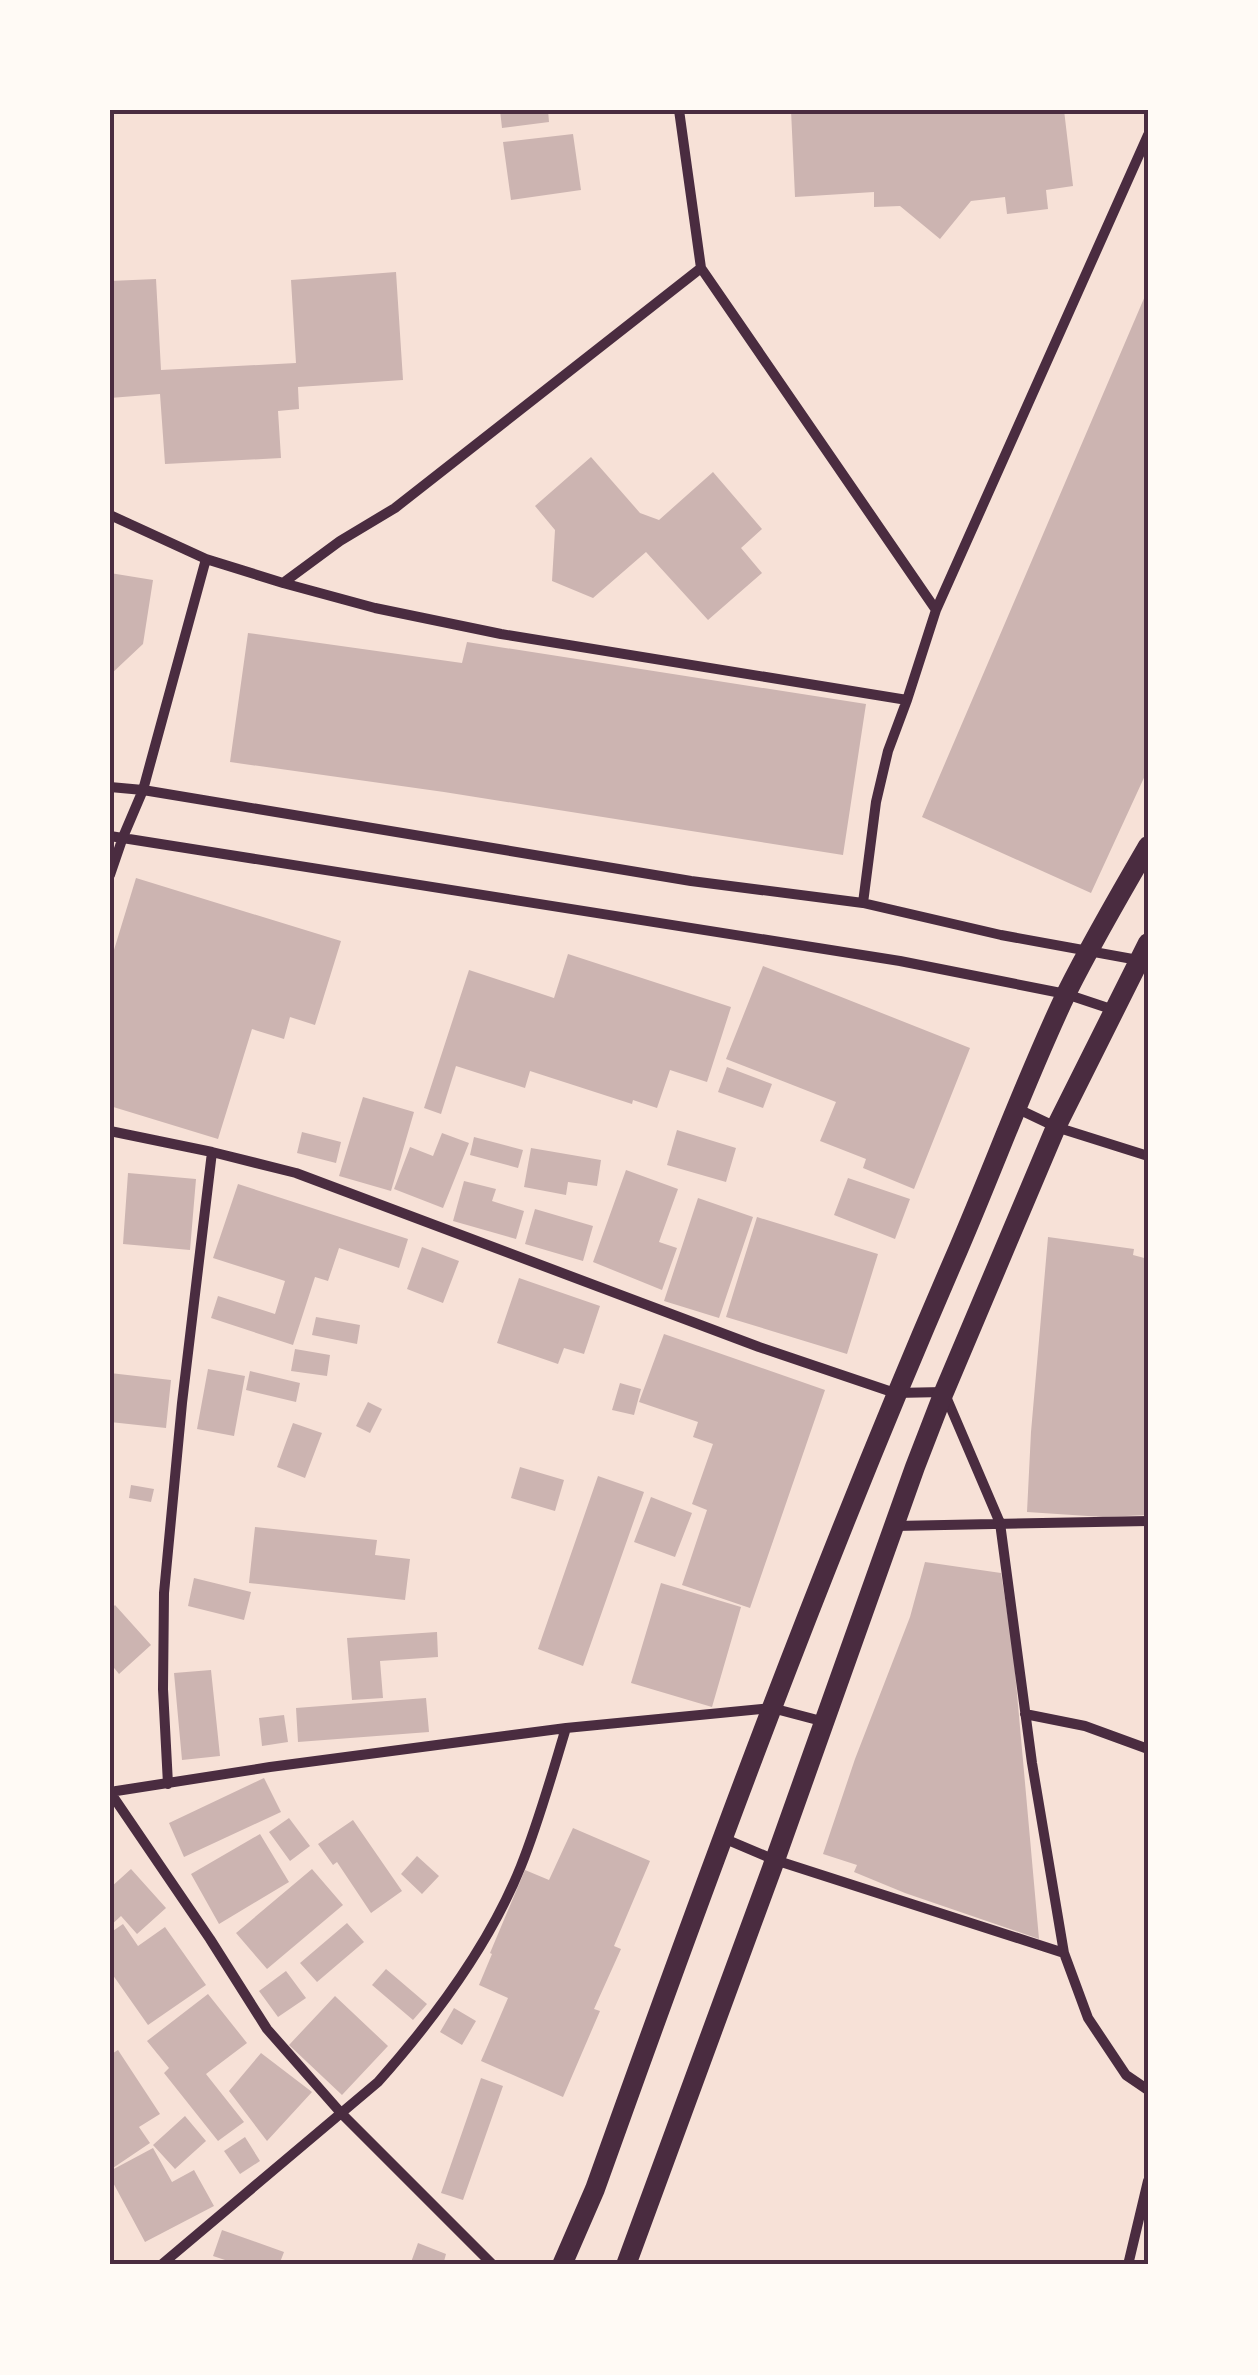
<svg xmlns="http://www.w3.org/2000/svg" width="1258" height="2375" font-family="'Libre Baskerville',serif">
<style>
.building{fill:#ccb4b1}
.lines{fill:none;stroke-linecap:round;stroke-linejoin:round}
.minor{stroke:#4a2c40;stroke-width:10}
.secondary{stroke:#4a2c40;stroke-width:20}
.neatline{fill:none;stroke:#4a2c40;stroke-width:4}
</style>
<rect width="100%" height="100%" fill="#f7e1d7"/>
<!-- building -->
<path class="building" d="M500,110H548L549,122L502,128Z
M791,110H1064L1073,186L1046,190L1048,209L1007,214L1005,197L971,201L940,239L900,206L874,207V192L795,197Z
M573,134L581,190L511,200L503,142Z
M396,272L403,380L298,387L299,409L278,411L281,458L165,464L160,394L110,398V281L156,279L161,370L296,363L291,280Z
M1148,289V769L1091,893L922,817Z
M591,457L640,513L659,520L713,472L762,529L741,548L762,573L708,620L646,552L593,598L552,581L555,530L535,506Z
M110,573L153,580L143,644L110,675Z
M248,633L462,663L467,642L866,704L843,855L444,792L230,762Z
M136,878L341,941L315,1025L290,1017L284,1039L252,1029L218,1139L110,1106V963Z
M568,954L731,1007L707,1082L670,1070L657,1108L633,1100L632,1104L530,1071L525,1088L456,1066L441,1114L424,1108L469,970L554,998Z
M763,966L970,1048L914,1189L863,1168L866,1159L820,1141L836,1102L726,1059Z
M727,1067L772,1084L763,1108L718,1092Z
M363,1097L414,1112L391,1191L339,1176Z
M677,1130L736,1148L726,1182L667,1165Z
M302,1132L341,1142L336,1163L297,1153Z
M442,1133L469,1143L443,1208L394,1189L410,1147L433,1156Z
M474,1137L523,1150L518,1168L470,1155Z
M531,1148L601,1160L597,1186L568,1182L566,1195L524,1187Z
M626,1170L678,1189L659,1242L677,1248L662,1290L593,1262Z
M128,1173L196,1179L190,1250L123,1244Z
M848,1178L910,1199L895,1239L834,1215Z
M464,1181L496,1189L492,1201L524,1211L516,1239L453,1221Z
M238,1184L408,1239L399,1268L339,1248L328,1281L315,1277L293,1345L211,1318L218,1296L275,1314L285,1281L213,1258Z
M698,1198L753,1217L719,1318L664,1301Z
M535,1209L593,1226L583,1261L525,1244Z
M757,1217L878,1254L847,1354L726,1317Z
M1048,1237L1134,1249L1133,1255L1148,1259V1515L1103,1517L1027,1512L1031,1432Z
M422,1247L459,1261L443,1303L407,1289Z
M519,1278L600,1306L584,1354L564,1348L558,1364L497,1343Z
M316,1317L360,1325L357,1344L312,1335Z
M664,1334L825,1390L750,1608L682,1585L707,1510L692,1504L713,1444L693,1437L698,1422L639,1402Z
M295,1349L330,1355L327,1376L291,1371Z
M208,1369L245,1376L234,1436L197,1429Z
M250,1371L300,1383L296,1402L246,1390Z
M110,1373L171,1380L166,1428L110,1422Z
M620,1383L641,1389L634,1415L612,1410Z
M368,1402L382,1409L370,1433L356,1426Z
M293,1423L322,1433L305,1478L277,1467Z
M520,1467L564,1480L555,1511L511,1498Z
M598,1476L644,1492L583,1666L538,1649Z
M131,1485L154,1489L151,1502L129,1498Z
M651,1497L692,1513L675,1557L634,1542Z
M255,1527L377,1540L375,1555L410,1559L405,1600L249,1583Z
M925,1562L1001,1573L1013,1649L1039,1939L905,1893L854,1872L857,1865L823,1854L855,1759L910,1617Z
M194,1578L251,1592L244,1620L188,1606Z
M661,1583L741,1607L712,1707L631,1683Z
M115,1605L151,1645L119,1674L110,1663V1610Z
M437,1632L438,1657L380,1661L383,1698L352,1700L347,1638Z
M211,1670L220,1756L182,1760L174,1673Z
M426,1698L429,1732L298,1742L296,1708Z
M284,1715L288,1742L262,1746L259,1718Z
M264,1778L281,1812L184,1857L169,1823Z
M289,1818L310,1846L290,1861L269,1832Z
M353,1820L402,1891L371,1913L337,1862L333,1865L318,1844Z
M573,1828L650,1861L614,1946L621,1949L594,2009L600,2011L563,2097L481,2061L508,1998L479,1985L492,1954L490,1953L525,1870L549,1880Z
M260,1834L289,1882L219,1924L191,1874Z
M417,1856L439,1876L422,1894L401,1874Z
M131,1869L166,1908L137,1934L121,1916L110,1926V1888Z
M312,1869L343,1905L267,1969L236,1933Z
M347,1923L364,1942L317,1982L300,1963Z
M123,1924L138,1946L165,1927L206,1985L148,2025L110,1971V1933Z
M386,1969L427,2004L413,2020L372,1985Z
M286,1971L306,1998L278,2017L259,1991Z
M208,1994L247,2043L206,2074L244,2122L218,2141L164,2073L169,2068L147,2041Z
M335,1996L388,2046L342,2095L289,2045Z
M454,2008L476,2021L462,2045L440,2032Z
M118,2050L160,2114L139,2127L150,2143L110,2170V2055Z
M261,2053L312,2092L267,2141L229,2091Z
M481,2078L503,2086L463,2200L441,2193Z
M185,2116L206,2141L175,2169L153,2145Z
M245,2137L260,2161L240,2174L224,2151Z
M153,2148L172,2182L194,2170L214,2206L145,2242L110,2177V2171Z
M222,2230L284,2252L279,2265H240L213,2256Z
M418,2243L446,2254L443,2265H410Z"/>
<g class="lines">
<!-- minor -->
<path class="minor" d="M679,110L701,268L936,610L1148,135
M110,515L206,559L283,583L340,541L395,508L701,268
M283,583L375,608L501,634L907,700
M110,787L143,790L691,881L863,903L1001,935L1138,960
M110,836L900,961L1066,994L1114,1010
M110,875L123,837L143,790L206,559
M863,903L876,802L888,751L907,700L936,610
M1016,1108L1056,1127L1148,1156
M110,1131L212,1152L296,1173L759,1347L895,1393L944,1392L1000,1523L1032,1763L1064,1953L1088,2018L1126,2075L1148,2090
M895,1526L1148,1521
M1025,1714L1085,1726L1148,1749
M168,1784L163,1689L164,1593L182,1403L212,1152
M723,1838L775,1860L1064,1953
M161,2265L378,2082C435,2018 489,1946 521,1866C539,1821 552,1774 566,1728
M493,2265L341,2113L267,2029L210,1939L110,1792L270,1767L566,1728L772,1708L825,1722
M1128,2265L1148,2181"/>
<!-- secondary -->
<path class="secondary" d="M562,2265L595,2189C708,1873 824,1558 958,1250C995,1164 1027,1076 1067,992C1092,942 1120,894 1148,846
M626,2265L775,1860L915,1467L944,1392L1056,1127L1148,943"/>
</g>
<!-- border -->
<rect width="1258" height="2375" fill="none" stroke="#fffaf5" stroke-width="225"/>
<rect x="112" y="112" width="1034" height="2150" class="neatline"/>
</svg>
